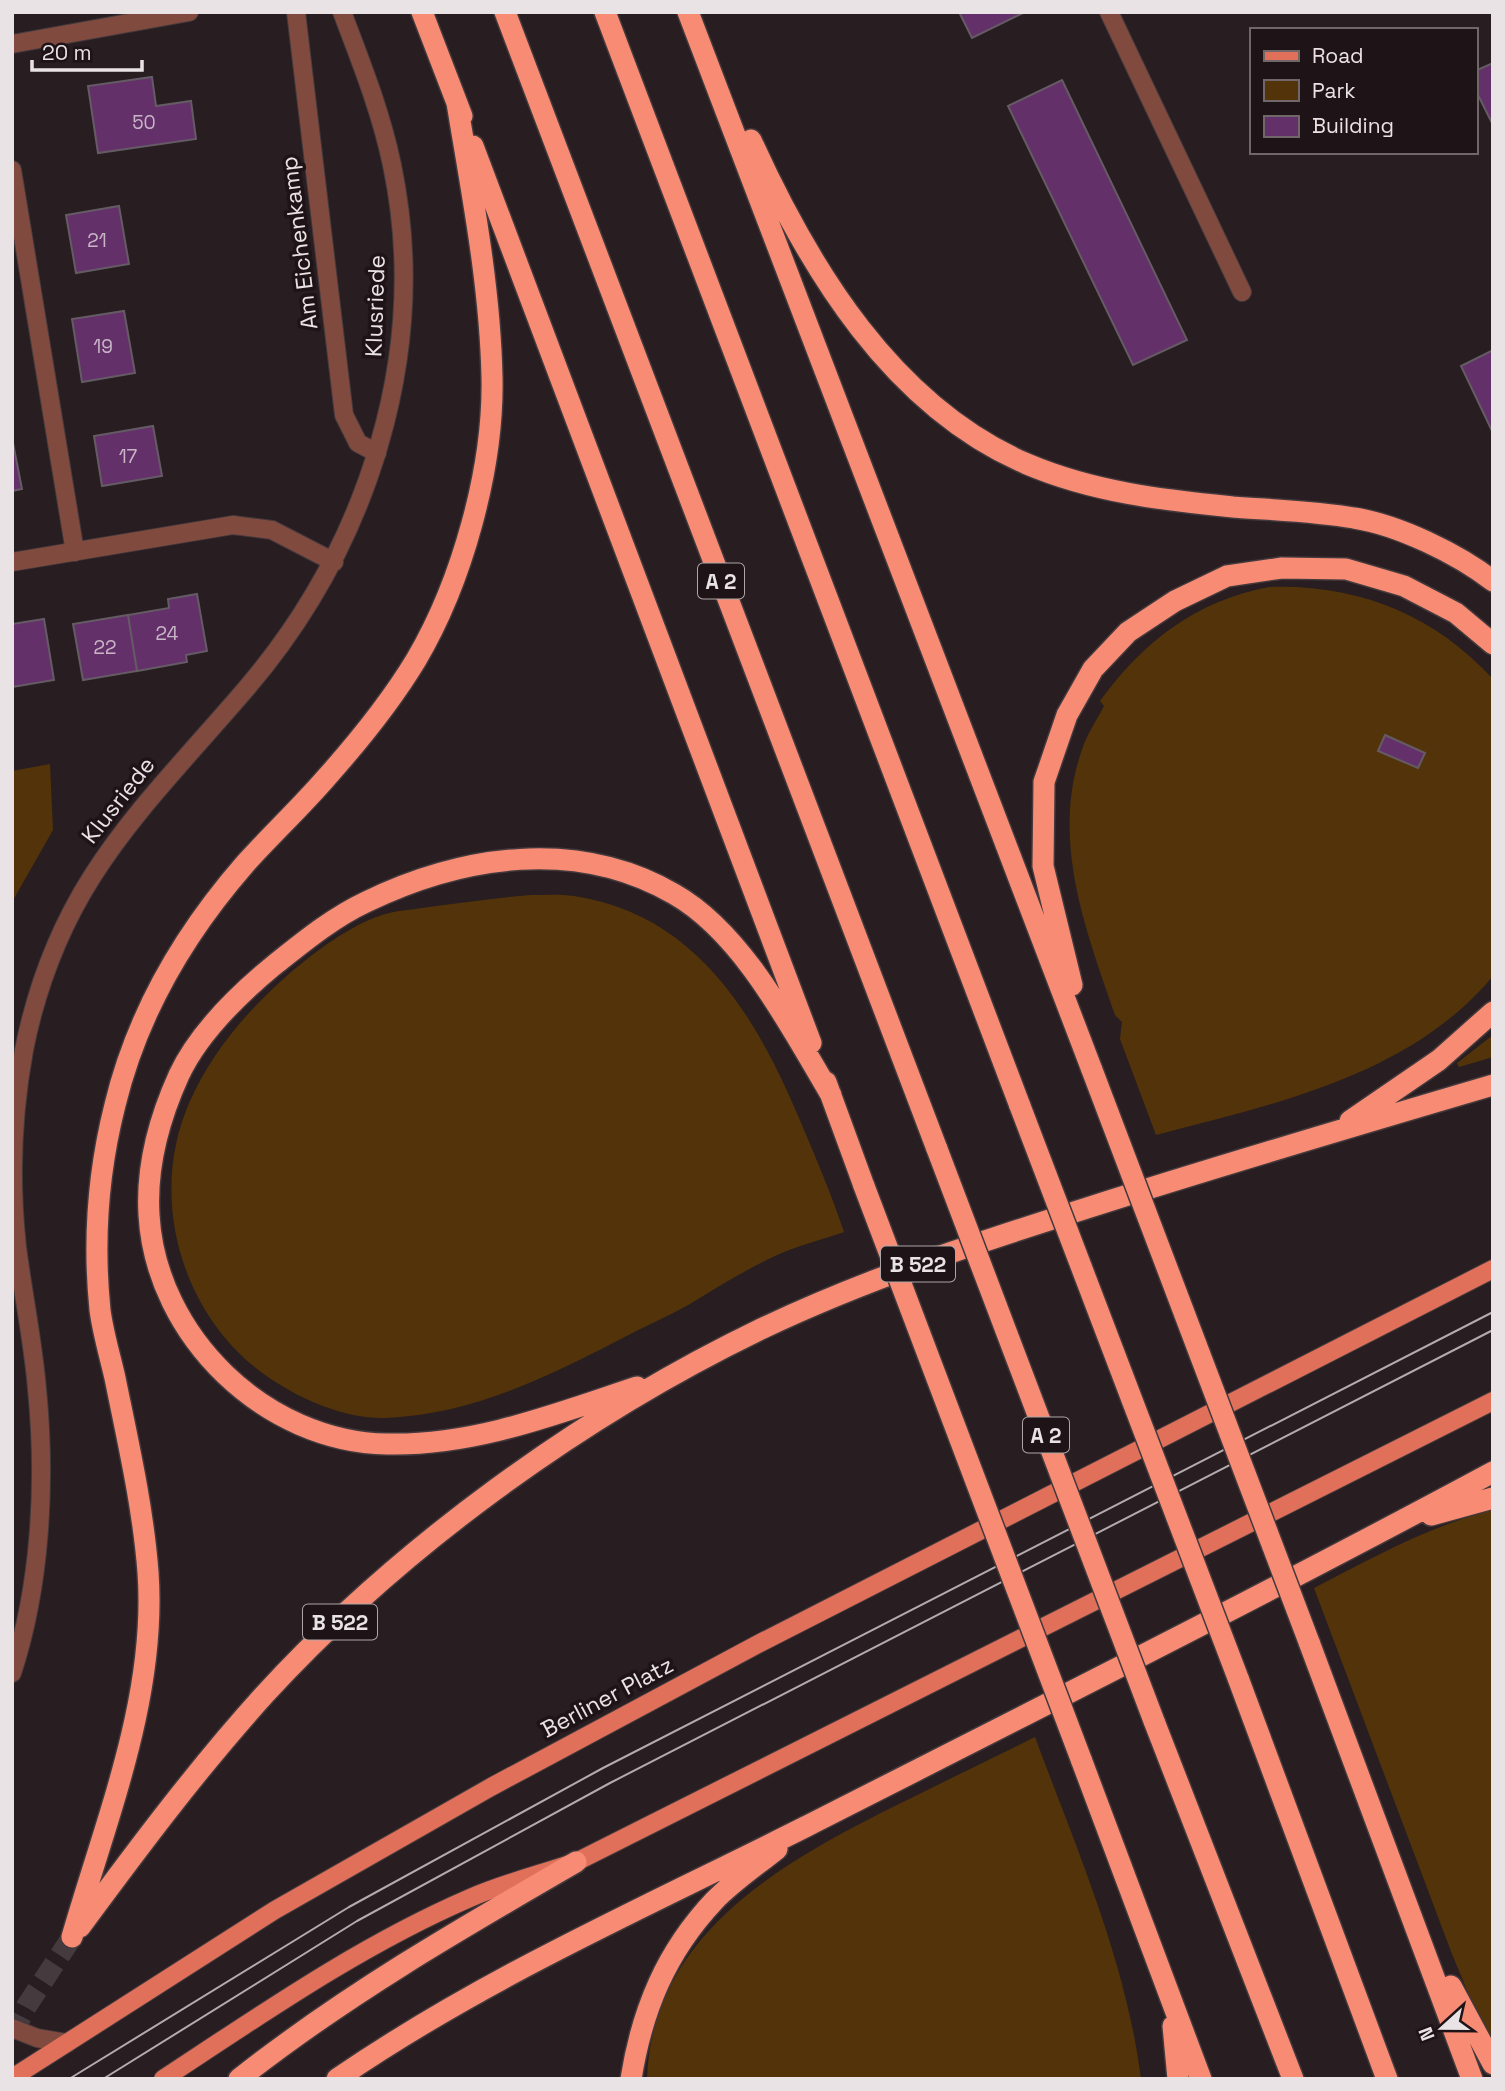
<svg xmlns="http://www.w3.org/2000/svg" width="1505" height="2091" font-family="'Space Grotesk',sans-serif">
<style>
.green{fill:#53340a}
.building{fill:#64306a;stroke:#645b64;stroke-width:2}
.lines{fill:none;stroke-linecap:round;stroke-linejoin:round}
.highway-tunnel{stroke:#453b3e;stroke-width:21;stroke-dasharray:21 10;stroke-linecap:butt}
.minor-casing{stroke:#43393c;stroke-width:20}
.major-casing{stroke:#43393c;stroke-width:20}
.highway-casing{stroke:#43393c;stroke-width:24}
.minor{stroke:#814a3f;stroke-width:18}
.major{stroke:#e1705a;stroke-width:18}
.highway{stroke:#f78b74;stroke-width:21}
.tram{stroke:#b3abae;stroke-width:2}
.highway-bridge-casing{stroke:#43393c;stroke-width:24;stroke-linecap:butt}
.highway-bridge{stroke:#f78b74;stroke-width:21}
.labels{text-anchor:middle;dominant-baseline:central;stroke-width:7;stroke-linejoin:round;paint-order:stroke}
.number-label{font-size:19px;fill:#c8b6c6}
.shield{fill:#1e1417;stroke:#ada5a7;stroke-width:2}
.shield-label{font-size:21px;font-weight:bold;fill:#eae3e5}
.street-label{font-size:23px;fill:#eae3e5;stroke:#1e1417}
</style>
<rect width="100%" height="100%" fill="#281d20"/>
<!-- green -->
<path class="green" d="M1269,587C1357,584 1433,614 1493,679V976C1411,1075 1275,1104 1156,1135L1120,1039L1122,1022L1115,1015C1085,928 1049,836 1084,744C1089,731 1098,718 1104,706L1100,701C1143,642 1195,601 1269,587Z
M50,764L53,830L12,902V771Z
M531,895C545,895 560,894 574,896C695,914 755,1014 799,1118C815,1156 831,1193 844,1232C821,1240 796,1246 773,1257C745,1270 716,1288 690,1304C667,1317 641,1328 617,1341C543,1379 472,1414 386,1418C346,1419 304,1401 271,1379C183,1321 146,1199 190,1101C213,1050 248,1010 290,973C316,951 349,926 382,915C394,911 409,910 422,908C458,903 494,898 531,895Z
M1493,1035V1057L1459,1067L1457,1063Z
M1493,1510L1492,1562L1493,2042L1471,2000L1452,1954L1314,1588C1372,1558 1429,1526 1493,1510Z
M1035,1737C1076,1848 1126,1960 1141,2079H647C652,1933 783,1862 897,1805C943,1782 989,1760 1035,1737Z"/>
<!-- building -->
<path class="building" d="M959,12H1025L972,38Z
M1493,63V125L1475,89V71Z
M152,77L156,106L191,101L196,139L98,153L88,86Z
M1062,80L1187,340L1133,365L1008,106Z
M119,206L129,264L76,273L66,215Z
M124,311L135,373L82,382L72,319Z
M1493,350V433L1461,366Z
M153,426L162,476L102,486L94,436Z
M12,438L22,489L12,491Z
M197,594L207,651L186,655L187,662L137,671L128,615L169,608L168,599Z
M128,615L137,671L83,680L73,624Z
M44,619L54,680L12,687V624Z
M1385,735L1425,753L1418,768L1378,751Z"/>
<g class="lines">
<!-- highway-tunnel -->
<path class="highway-tunnel" d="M12,2035L26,2007L72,1937"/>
<!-- minor casing -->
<g class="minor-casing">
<path id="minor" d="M296,12L344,415L358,443L377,453
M1109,12L1242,292
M12,44L189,12
M12,170L75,552
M12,562L233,525L272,530L334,562
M12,1673C41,1585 46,1481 37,1389C33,1341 23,1294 17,1247C10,1182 12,1115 24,1050C57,884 140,812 245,690C368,547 431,352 392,165C381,112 361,62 342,12
M12,2028L37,2038L67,2043"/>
</g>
<!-- major casing -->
<g class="major-casing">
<path id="major" d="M12,2078L275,1910L491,1787L760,1643L1493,1269
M163,2079C262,2014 361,1945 470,1898C504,1883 541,1874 576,1862L1493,1401"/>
</g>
<!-- highway casing -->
<g class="highway-casing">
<path id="highway" d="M422,12L462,116
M505,12L937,1149
M605,12L1020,1106
M688,12L1092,1070
M751,140C809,268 892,406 1027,464C1093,492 1162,500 1233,507C1273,510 1315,511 1354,518C1399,525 1458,554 1493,581
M473,146L811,1043
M1072,985L1043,866L1044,782L1067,715L1093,669L1128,632L1175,601L1227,576L1282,568L1346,569L1404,586L1456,613L1493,644
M826,1082L864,1186
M1350,1121L1439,1060L1493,1012
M637,1387C556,1414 474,1446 387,1444C266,1442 156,1337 149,1215C146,1166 159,1119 179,1075C199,1032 238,995 273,966C302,943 332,918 366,902C463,855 577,838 674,894C743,933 791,1028 831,1095
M1431,1515L1493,1498
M1309,1642L1472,2079
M1238,1678L1387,2079
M1154,1721L1293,2079
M1081,1759L1201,2079
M80,1927C139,1847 198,1768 265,1694C400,1547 581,1416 761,1329C866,1279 976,1243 1087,1208C1221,1165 1357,1125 1493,1085
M72,1937C106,1819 157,1697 148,1572C143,1507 128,1442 115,1378C110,1356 103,1333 100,1310C93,1241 98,1172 115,1105C137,1014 184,934 245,864C271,835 300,808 326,778C359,741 390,703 416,660C462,582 494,468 492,377C490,285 472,194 457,103
M1451,1986L1493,2064
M1173,2026L1178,2079
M239,2079C344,1996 460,1929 576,1862
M337,2079C484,1978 646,1907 805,1827C1035,1710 1266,1594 1493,1472
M631,2079C642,2010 666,1952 714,1901C732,1882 756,1866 777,1849"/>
</g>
<!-- minor -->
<use href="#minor" class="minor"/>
<!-- major -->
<use href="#major" class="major"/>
<!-- highway -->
<use href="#highway" class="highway"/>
<!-- tram -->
<path class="tram" d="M69,2079L349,1907L603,1768L1493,1312
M103,2079L357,1921L610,1783L1493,1330"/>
<!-- highway-bridge casing -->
<g class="highway-bridge-casing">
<path id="highway-bridge" d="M1092,1070L1309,1642
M1020,1106L1238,1678
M937,1149L1154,1721
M864,1186L1081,1759"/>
</g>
<!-- highway-bridge -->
<use href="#highway-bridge" class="highway-bridge"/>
</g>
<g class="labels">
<!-- number labels -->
<g class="number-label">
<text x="144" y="122">50</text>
<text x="97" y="240">21</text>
<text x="103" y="346">19</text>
<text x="128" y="456">17</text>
<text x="167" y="633">24</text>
<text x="105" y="647">22</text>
</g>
<!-- shield labels -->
<g class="shield">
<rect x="698" y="563.5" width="46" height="35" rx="5"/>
<rect x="881" y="1246.5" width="74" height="35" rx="5"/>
<rect x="1023" y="1417.5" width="46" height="35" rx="5"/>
<rect x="303" y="1604.5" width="74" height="35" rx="5"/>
</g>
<g class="shield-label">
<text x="721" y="581">A 2</text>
<text x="918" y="1264">B 522</text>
<text x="1046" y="1435">A 2</text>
<text x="340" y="1622">B 522</text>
</g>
<!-- street labels -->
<g class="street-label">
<text transform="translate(299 243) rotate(-97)">Am Eichenkamp</text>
<text transform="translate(375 306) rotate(-88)">Klusriede</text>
<text transform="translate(118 800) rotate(-52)">Klusriede</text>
<text transform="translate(607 1697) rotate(-28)">Berliner Platz</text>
</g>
</g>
<!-- border -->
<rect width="1505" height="2091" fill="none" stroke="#eae3e5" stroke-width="28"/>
<!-- legend -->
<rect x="1250" y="28" width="228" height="126" fill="#1e1417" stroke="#706769" stroke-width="2"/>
<rect x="1264" y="51" width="35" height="10" fill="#e1705a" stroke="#706769" stroke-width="2"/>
<text x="1312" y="63" font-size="21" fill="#eae3e5">Road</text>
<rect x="1264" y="80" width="35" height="21" fill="#53340a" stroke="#706769" stroke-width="2"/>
<text x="1312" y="98" font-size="21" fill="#eae3e5">Park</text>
<rect x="1264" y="116" width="35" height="21" fill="#64306a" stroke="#706769" stroke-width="2"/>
<text x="1312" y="133" font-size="21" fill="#eae3e5">Building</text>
<!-- north arrow -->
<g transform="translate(1442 2028) rotate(249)" stroke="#1e1417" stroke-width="5" paint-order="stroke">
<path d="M0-5L12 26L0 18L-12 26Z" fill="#eae3e5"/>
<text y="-10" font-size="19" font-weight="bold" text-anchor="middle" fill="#eae3e5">N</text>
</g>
<!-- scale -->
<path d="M32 60v10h110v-10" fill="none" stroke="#eae3e5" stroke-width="3.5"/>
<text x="42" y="60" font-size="21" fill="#eae3e5" stroke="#1e1417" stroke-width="5" paint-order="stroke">20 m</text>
</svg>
